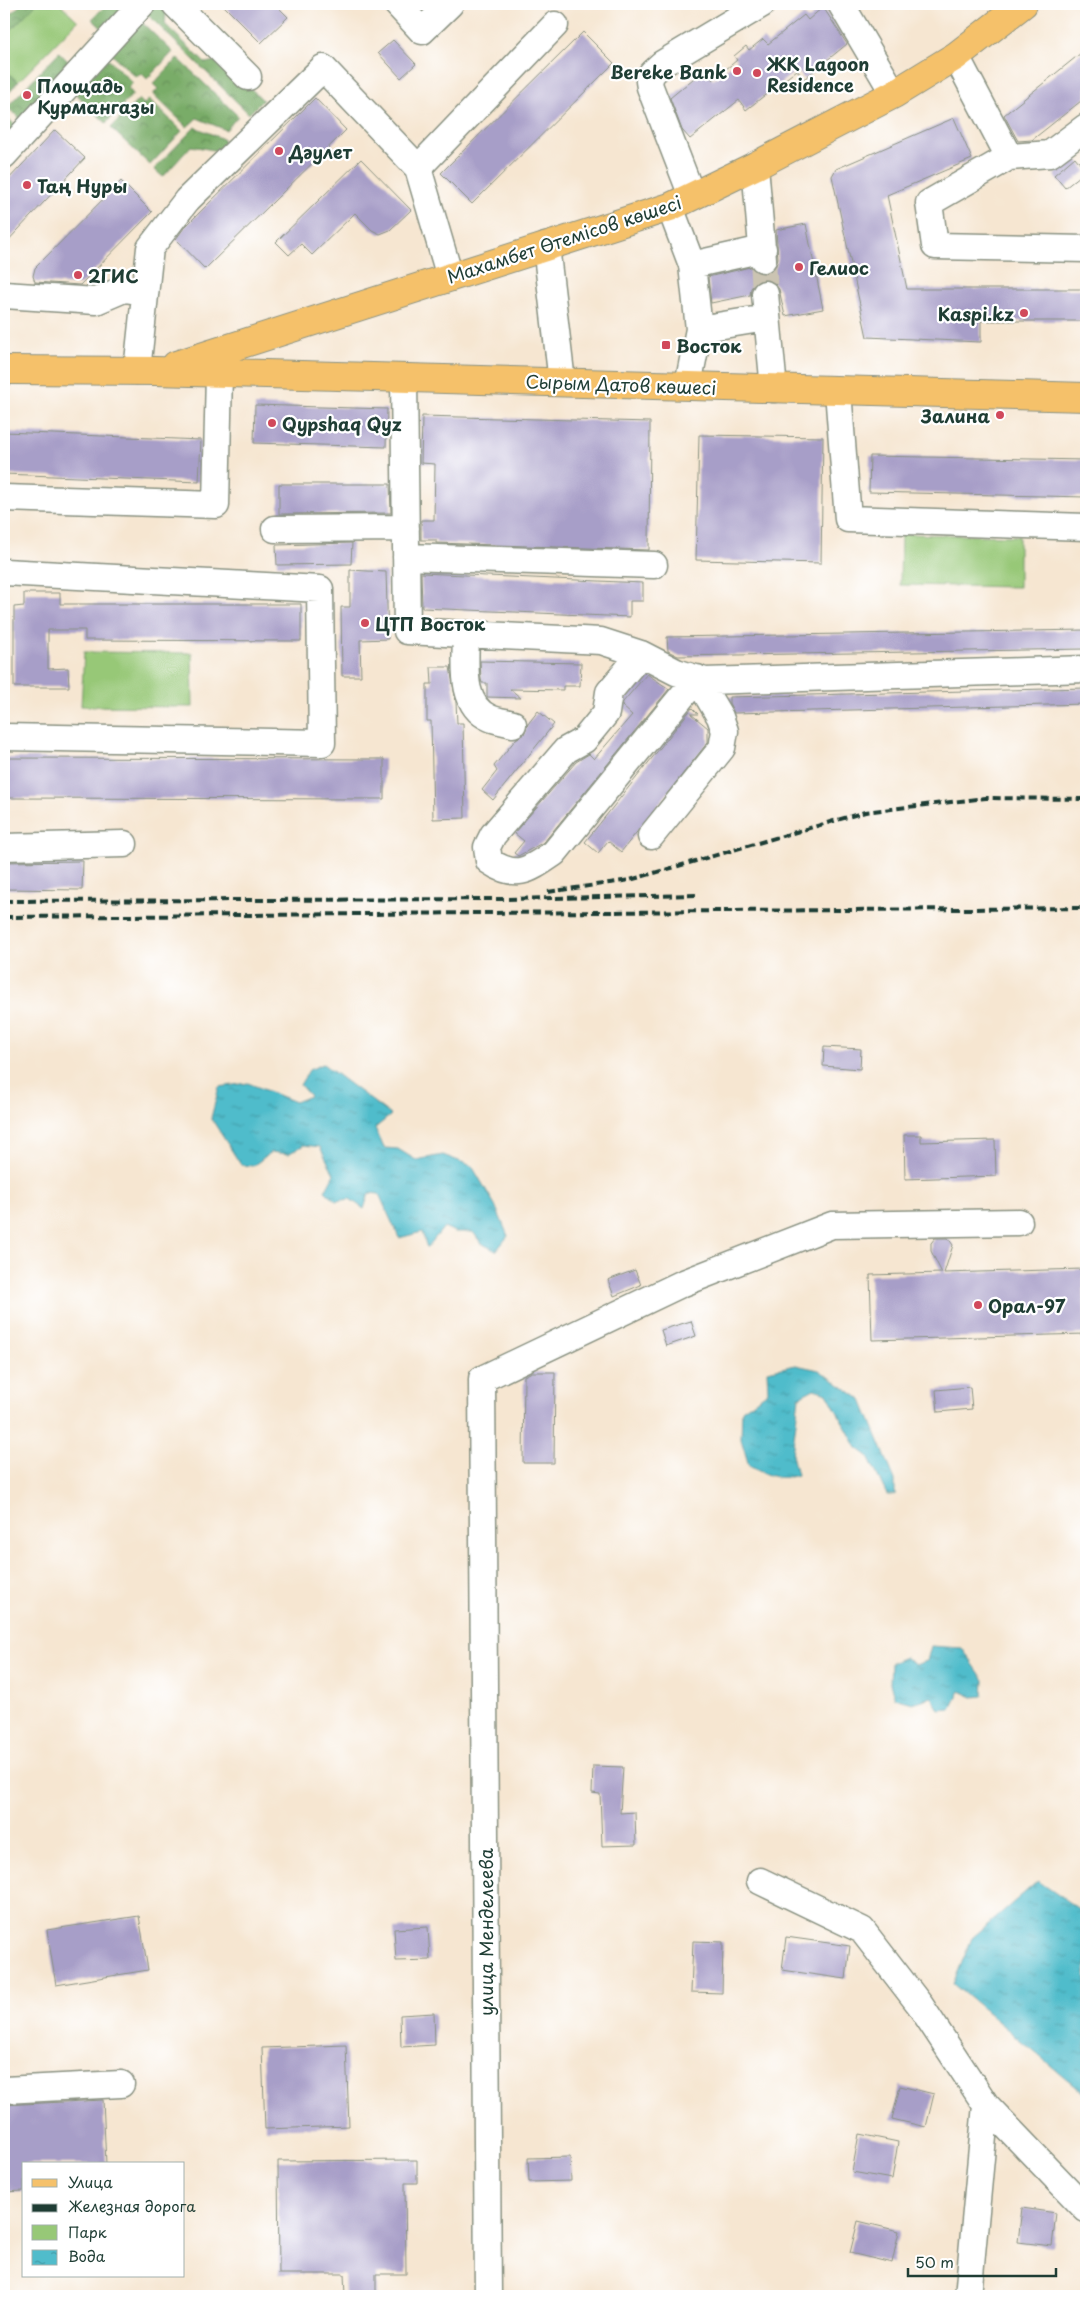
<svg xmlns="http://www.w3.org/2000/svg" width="1090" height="2300" font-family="'Playpen Sans',sans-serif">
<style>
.forest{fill:url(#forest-crowns);stroke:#4c744e}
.park{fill:#97c877;stroke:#5b8256}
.water{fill:url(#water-ripples);stroke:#387c80}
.building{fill:#a79ec8}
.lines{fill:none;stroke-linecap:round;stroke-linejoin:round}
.minor-tunnel{stroke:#cbc4b2;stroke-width:26;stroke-dasharray:26 13;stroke-linecap:butt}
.minor-casing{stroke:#8a9282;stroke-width:29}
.major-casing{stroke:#8a9282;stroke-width:30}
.minor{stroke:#fff;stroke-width:26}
.major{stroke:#f5c16b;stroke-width:28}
.rail{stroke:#1f3d34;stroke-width:4;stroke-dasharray:8 4;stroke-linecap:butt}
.poi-dot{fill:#d1495b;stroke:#fff;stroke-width:2}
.labels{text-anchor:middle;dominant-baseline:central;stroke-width:4.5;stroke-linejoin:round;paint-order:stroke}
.poi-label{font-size:18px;font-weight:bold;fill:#1f3d34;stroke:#fff;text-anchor:start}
.street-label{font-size:18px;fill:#1f3d34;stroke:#fff}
</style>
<defs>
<pattern id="forest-crowns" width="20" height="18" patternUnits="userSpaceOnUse" patternTransform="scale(1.25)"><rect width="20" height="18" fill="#79ac68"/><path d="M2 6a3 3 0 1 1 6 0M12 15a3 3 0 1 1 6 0" fill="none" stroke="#638d56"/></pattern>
<pattern id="water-ripples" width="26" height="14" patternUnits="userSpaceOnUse" patternTransform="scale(1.25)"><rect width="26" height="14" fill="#50bccb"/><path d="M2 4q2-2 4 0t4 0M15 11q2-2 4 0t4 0" fill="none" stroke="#429aa6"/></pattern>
</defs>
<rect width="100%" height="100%" fill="#fff"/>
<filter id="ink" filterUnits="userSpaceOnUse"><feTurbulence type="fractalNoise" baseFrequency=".02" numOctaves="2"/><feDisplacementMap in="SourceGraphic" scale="10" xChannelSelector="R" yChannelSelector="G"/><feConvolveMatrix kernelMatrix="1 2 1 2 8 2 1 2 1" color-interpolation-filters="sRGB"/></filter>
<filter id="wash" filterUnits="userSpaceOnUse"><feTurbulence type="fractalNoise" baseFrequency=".0096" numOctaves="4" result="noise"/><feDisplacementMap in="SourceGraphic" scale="20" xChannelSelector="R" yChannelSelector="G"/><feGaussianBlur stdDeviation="1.12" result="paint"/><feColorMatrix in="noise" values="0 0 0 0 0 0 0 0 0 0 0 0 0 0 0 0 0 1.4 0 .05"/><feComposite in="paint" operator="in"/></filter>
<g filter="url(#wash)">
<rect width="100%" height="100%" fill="#f6e6d1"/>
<!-- forest -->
<path class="forest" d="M21,4H36L4,37V21Z
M107,4H132L107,33L92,19Z
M157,4H167L165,24L205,63L220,60L263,100L249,114L143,10Z
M137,18L173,52L147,79L141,73L136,77L107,50Z
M59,52L75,68L24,122L7,107Z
M103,54L133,83L128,88L133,94L106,123L70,88Z
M178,58L238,116L226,130L197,118L187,127L153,94L158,89L153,84Z
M4,69L18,82L4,97Z
M139,99L144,104L149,99L182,131L150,165L111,128Z
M4,114L18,128L4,143Z
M195,127L223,139L224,144L219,151L191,146L163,177L154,169Z"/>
<!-- park -->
<path class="park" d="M36,4H60L78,21L18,82L4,69V37Z
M901,534L1019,536V587L900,585Z
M84,652L192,653L193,707L81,706Z"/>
<!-- water -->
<path class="water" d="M323,1064L391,1115L375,1128L384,1148L398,1149L416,1160L443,1155L472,1166L495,1205L508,1236L496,1251L481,1243L473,1232H455L444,1227L427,1248L422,1232L399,1238L379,1194L369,1193L364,1209L350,1199L336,1201L325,1191L334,1174L320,1147L304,1145L288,1154L271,1152L253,1166L241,1165L211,1118L219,1087L248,1083L295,1102L310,1096L300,1085L309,1070Z
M796,1365L819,1370L862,1400L895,1480V1495H887L868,1456L857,1448L827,1393L814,1389L799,1397L792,1455L797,1475C779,1481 766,1475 749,1466L741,1439L742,1410L768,1392L767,1371Z
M931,1646L962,1648L984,1680L983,1696L973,1697L960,1691L951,1709L939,1710L932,1697L913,1703L895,1698L890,1684L891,1663L905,1657L915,1665L927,1661Z
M1038,1881L1086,1914V2095L953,1984L972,1938Z"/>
<g id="blocks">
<!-- building -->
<path class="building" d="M222,4H275L288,17L261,43Z
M823,7L847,44L804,79L797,70L746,110L739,100L690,139L682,130L670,98L705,69L713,80L737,60L734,56L746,46L749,50L763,39L768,44L804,15L808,20Z
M583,32L614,63L472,204L441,173Z
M393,40L416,64L401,78L378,53Z
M1086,49V97L1032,140L1018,141L1004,115Z
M315,98L346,130L205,269L176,239L184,228Z
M954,118L972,159L887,195L907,289H1086V321H981V342L867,337L832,176L836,169Z
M55,130L85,158L4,245V184Z
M1075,157L1086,171L1065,188L1054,175Z
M361,159L411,210L390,230L380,234L372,230L355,213L312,255L301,244L289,255L276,242Z
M121,181L152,212L80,285L35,282L33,276L35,268Z
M806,224L823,309L785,316L779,289L772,281L764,279L756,282L751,288L750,295L711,303L708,277L750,267L757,273L764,274L771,272L776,266L778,258L776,230Z
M255,405L387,409L386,447L254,443Z
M422,416L650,422L649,550L436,543V540H421V520H434L435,464L421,463Z
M4,432L201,440L199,482L4,474Z
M699,435L823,437L821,563L696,560Z
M870,456L1086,460V497L869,492Z
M279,484H390L391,513L279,514Z
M352,543L351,564L277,565L276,545Z
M350,570L386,572L388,639L360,640L361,676H342L341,607H350Z
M421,573L643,583V601H630V617L422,608Z
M24,593H60V604H301V641L85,640V630H48V669L68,668L69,687H14V607L24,606Z
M1086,630V649L678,656L668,651L667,637Z
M480,661L581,663L580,686H563V690L510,689L521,698L487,697V683H482L481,679Z
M431,667H450L456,702L457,723H463L465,818L433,819L431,721H427V684H432Z
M647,674L669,689L544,842L518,856L514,853L524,841L514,833L576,762L589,754L594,759L632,715L622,706L623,702Z
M1086,688V704L734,713L729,703V697Z
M692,708L698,714H691L708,728V742L621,852L608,841L598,853L585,842Z
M538,711L554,724L493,800L482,790L497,771L494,766L516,739L524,734L528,724Z
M4,758L384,759V799L4,798Z
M83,861L82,890L4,889V862Z
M824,1047L861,1049L860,1069L823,1066Z
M904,1135H921V1142L995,1140L996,1176L905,1179Z
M935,1238H948L953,1245L944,1273L1083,1269L1085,1334L872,1340L870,1275L942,1273L931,1251V1243Z
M635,1270L641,1285L614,1296L608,1280Z
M691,1321L696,1336L666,1346L661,1330Z
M532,1372H555L554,1463H523L524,1376Z
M970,1387L972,1409L938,1412L936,1390Z
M593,1766L623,1767L620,1813L635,1812L636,1845L602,1846L600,1794L592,1793Z
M139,1916L148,1970L56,1985L47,1930Z
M428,1927L430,1960L396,1961L394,1929Z
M786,1937L850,1946L846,1979L782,1970Z
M693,1941L723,1942L722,1993L691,1992Z
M434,2013L435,2045L401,2047L400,2015Z
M346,2045L349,2126L265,2129L262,2048Z
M900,2086L934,2094L926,2127L892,2119Z
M103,2100L106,2164H24V2191L4,2192V2105Z
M859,2134L898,2142L892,2179L852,2172Z
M570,2157L571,2181L529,2182L528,2158Z
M417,2160V2183H405L406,2274H376V2296H345L344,2274H279L278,2161Z
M1022,2208L1056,2213L1052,2246L1018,2242Z
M858,2221L899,2231L892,2263L850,2253Z"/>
</g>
</g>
<g filter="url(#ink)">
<use href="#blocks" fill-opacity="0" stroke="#8a9282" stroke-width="1"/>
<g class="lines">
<!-- minor-tunnel -->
<path class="minor-tunnel" d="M763,259L765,294"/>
<!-- minor casing -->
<g class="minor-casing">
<path id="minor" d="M175,4L248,77
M397,4L422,31L450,4
M841,4L894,94
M956,56L1009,157L1050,154L1086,127
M4,155L142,4
M1009,157L929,203L935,246L1086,249
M755,166L763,259
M692,196L650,87L649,81L652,73L662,64L762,4
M670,207L692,265L699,329L688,385
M546,246L562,382
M692,265L763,249
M450,277L418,168L555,25
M765,294L774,389
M4,295L96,301L124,289L145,292
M699,329L766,318
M137,371L150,248L187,200L323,68L418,168
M404,378L407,631L601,641L641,654L676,672L705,681L1086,669
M838,391L848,519L1086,527
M4,498L216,505L219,373
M275,529L406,528
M406,557L654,565
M4,572L320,589L322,743L4,737
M466,634C466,661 459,705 490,718C497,721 506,722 513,724
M641,654L609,692L606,713L584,740L566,750L493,835L487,847L489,861C517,880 529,870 554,853L697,678L720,717L725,731L722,748L651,836
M4,847L124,844
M760,1881L862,1930L920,2005L986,2105L1086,2209
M4,2090L121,2084
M488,2296L482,1379L681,1284L832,1225L1019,1222
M968,2296L986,2105"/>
</g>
<!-- major casing -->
<g class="major-casing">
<path id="major" d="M176,365L670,207L755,166L894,94L956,56L1023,4
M4,370L155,371L1086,397"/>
</g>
<!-- minor -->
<use href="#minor" class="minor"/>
<!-- major -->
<use href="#major" class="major"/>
<!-- rail -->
<path class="rail" d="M548,892L630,880L865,812L986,798L1086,799
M4,901L502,899L698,895
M4,917L1086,908"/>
</g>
</g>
<!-- markers -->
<g class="poi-dot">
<circle cx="737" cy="71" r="5"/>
<circle cx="757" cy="73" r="5"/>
<circle cx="27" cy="95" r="5"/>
<circle cx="279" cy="151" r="5"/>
<circle cx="27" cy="185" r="5"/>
<circle cx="799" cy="267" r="5"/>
<circle cx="78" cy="275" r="5"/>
<circle cx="1024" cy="313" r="5"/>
<rect x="661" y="340" width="10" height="10" rx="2.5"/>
<circle cx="1000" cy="415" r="5"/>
<circle cx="272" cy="423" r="5"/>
<circle cx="365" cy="623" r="5"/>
<circle cx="978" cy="1305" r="5"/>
</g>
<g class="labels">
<!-- poi labels -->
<g class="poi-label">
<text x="767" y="63">ЖК Lagoon<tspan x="767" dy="21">Residence</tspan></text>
<text x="727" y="71" text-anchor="end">Bereke Bank</text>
<text x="37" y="85">Площадь<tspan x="37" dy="21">Курмангазы</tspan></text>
<text x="289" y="151">Дәулет</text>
<text x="37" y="185">Таң Нуры</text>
<text x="809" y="267">Гелиос</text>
<text x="88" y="275">2ГИС</text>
<text x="1014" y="313" text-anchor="end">Kaspi.kz</text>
<text x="676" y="345">Восток</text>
<text x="990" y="415" text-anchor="end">Залина</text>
<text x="282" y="423">Qypshaq Qyz</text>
<text x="375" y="623">ЦТП Восток</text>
<text x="988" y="1305">Орал-97</text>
</g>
<!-- street labels -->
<g class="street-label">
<text transform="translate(564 239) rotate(-18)">Махамбет Өтемісов көшесі</text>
<text transform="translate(621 384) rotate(2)">Сырым Датов көшесі</text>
<text transform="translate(485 1932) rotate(-90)">улица Менделеева</text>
</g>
</g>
<!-- margin -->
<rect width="1090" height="2300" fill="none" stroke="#fff" stroke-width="20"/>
<!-- legend -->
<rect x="22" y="2162" width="162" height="115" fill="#ffffff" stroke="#a5b1ae"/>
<rect x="32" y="2179" width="25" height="8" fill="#f5c16b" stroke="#a5b1ae"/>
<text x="68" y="2188" font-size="15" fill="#1f3d34">Улица</text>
<rect x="32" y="2204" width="25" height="8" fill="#1f3d34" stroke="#a5b1ae"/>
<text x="68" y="2212" font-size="15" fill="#1f3d34">Железная дорога</text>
<rect x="32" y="2225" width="25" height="15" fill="#97c877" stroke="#a5b1ae"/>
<text x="68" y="2238" font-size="15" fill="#1f3d34">Парк</text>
<rect x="32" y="2250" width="25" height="15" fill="url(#water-ripples)" stroke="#a5b1ae"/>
<text x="68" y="2262" font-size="15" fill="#1f3d34">Вода</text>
<!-- scale -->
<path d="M908 2268v8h148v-8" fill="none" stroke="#1f3d34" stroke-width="2.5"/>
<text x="915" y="2268" font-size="15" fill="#1f3d34" stroke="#ffffff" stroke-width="4" paint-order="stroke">50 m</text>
</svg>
